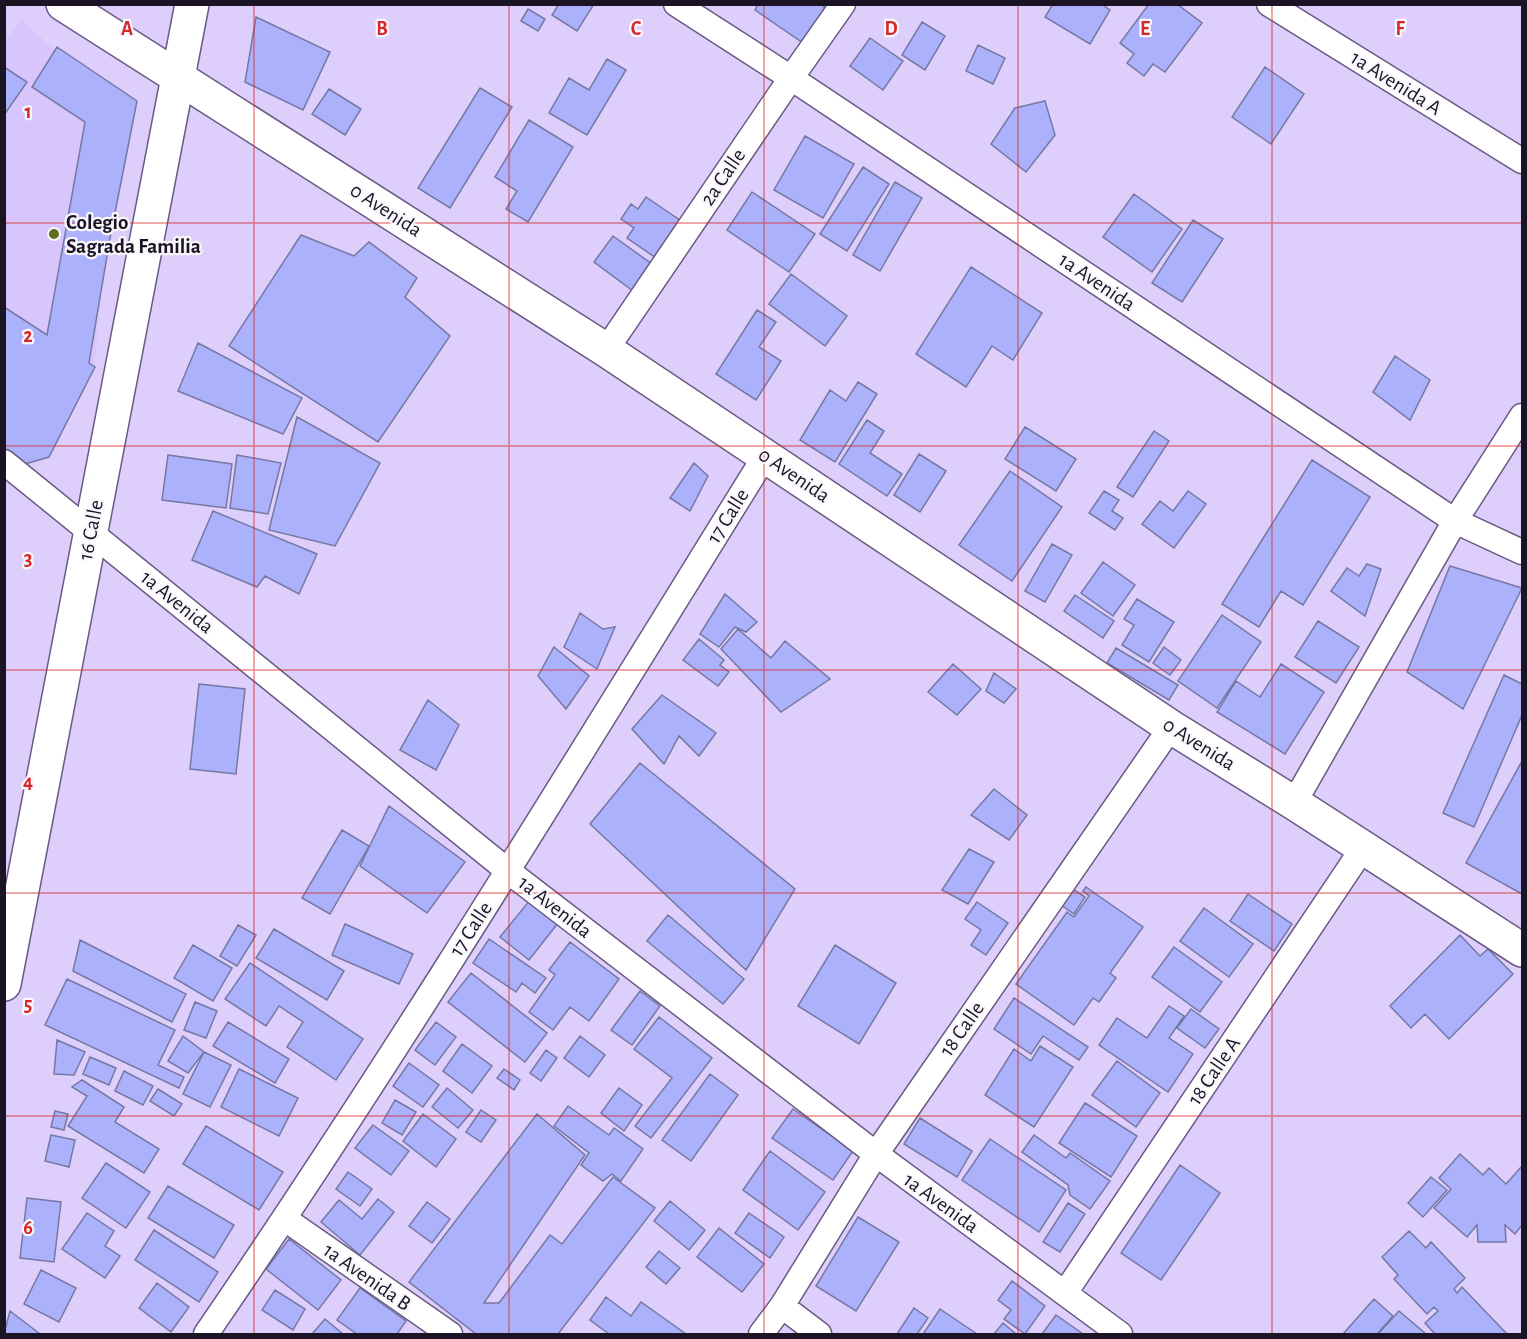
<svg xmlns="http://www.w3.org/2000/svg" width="1527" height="1339" font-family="'Alegreya Sans',sans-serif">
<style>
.built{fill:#d8c5fb}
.building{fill:#acb1fb;stroke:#7578a3;stroke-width:1.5}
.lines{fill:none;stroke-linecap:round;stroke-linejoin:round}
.street-casing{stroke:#695a83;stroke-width:27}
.secondary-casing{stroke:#695a83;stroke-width:36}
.street{stroke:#fff;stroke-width:24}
.secondary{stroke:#fff;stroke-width:33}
.grid{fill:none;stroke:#d62828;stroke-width:1.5;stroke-opacity:0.55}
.poi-dot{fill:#5f701d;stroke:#f9f7fc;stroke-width:2}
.labels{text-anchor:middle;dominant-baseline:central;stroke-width:4.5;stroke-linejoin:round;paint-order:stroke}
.street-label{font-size:21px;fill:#1a1424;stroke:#f9f7fc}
.poi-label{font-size:21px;font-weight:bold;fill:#1a1424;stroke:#f9f7fc;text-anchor:start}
.grid-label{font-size:20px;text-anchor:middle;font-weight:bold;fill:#d62828;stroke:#f9f7fc;stroke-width:4.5;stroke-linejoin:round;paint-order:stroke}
</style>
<rect width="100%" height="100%" fill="#decefc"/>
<!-- built -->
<path class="built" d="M21,20L112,100L95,367L49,457L22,465L5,449L4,42Z"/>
<!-- building -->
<path class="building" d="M559,4H594L577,31L552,15Z
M758,4H820L827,9L803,43L755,10Z
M1053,4H1101L1110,10L1090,44L1045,17Z
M1149,4H1177L1202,23L1165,72L1153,64L1144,76L1127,63L1134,54L1120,43Z
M528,9L545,19L538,31L521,21Z
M256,17L330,52L303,110L245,82Z
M922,22L945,36L925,70L902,55Z
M870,38L903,61L883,90L850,66Z
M978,45L1005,58L993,84L966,71Z
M57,47L137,101L110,238L89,363L95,367L49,457L22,465L4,448V307L47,335L85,122L32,87Z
M607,59L626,70L587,135L549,113L569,78L589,90Z
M4,67L27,82L4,115Z
M1265,67L1304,94L1271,144L1232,117Z
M480,88L512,107L450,208L418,188Z
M329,89L361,109L345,135L312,114Z
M1045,101L1055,135L1026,172L991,144L1015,108Z
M529,120L573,147L528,222L506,209L517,191L495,177Z
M805,136L854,164L823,218L774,190Z
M863,167L889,184L847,251L820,234Z
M895,182L922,198L880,271L853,255Z
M752,192L815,234L789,272L727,230Z
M1134,194L1182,229L1152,272L1103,237Z
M646,197L687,225L662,262L627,238L634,228L621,219L631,204L638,209Z
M1193,220L1223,239L1182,302L1152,283Z
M301,235L354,256L369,242L417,278L405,297L450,336L378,442L229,346Z
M613,236L652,264L633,291L594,262Z
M971,267L1042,313L1013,360L992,346L966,387L916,354Z
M791,274L847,316L825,346L769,304Z
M757,310L776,322L759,347L781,361L756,400L716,374Z
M198,343L302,398L283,434L178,391Z
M1395,356L1430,380L1410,420L1373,392Z
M858,382L877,394L835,462L800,440L830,390L846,401Z
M297,417L380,463L335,546L269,530Z
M867,420L884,431L870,453L902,474L887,496L839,464Z
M1025,427L1076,459L1056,491L1005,459Z
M1154,431L1169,441L1133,497L1117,487Z
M919,454L946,471L920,512L894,495Z
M168,455L232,464L226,508L162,500Z
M237,455L281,463L268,514L230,508Z
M1312,460L1370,497L1303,605L1281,591L1259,627L1222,604Z
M694,463L708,476L690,511L670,498Z
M1010,471L1062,507L1012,581L959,545Z
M1104,491L1119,500L1112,511L1123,518L1115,530L1089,513Z
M1188,491L1206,504L1174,548L1142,524L1160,501L1173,511Z
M213,511L317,554L299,594L265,576L257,587L192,560Z
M1052,544L1072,555L1045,602L1025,591Z
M1103,562L1135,585L1113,616L1081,593Z
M1367,564L1381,569L1365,616L1331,591L1347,568L1359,576Z
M1450,566L1522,588L1463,709L1407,672Z
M725,594L757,622L746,632L735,627L719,647L700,634Z
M1075,595L1114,621L1103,638L1064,611Z
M1137,599L1174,622L1149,662L1122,645L1134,625L1124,619Z
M580,613L603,629L615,627L597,669L564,647Z
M1222,615L1261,642L1217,708L1178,681Z
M1318,621L1359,647L1336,683L1295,657Z
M738,629L771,658L785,641L830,679L781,712L721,649Z
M699,639L724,660L720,665L729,672L718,686L683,660Z
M554,647L589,676L566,709L538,676Z
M1164,647L1181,660L1170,675L1153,663Z
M1116,648L1178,685L1169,700L1107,663Z
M953,664L981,689L957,715L928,692Z
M1281,664L1324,692L1285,754L1217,712L1236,681L1260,697Z
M994,673L1016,689L1004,703L986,691Z
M1504,675L1522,684V715L1474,827L1443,813Z
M199,684L245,689L236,774L190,769Z
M662,695L716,733L699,756L679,736L664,764L632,729Z
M428,700L459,725L436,770L400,750Z
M1522,761V894L1466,863Z
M640,763L795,889L746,970L590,824Z
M994,789L1027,815L1009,840L971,815Z
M389,806L465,862L427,913L360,866Z
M342,830L369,846L330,914L302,898Z
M969,849L994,862L968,904L942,890Z
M1068,886L1085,897L1074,914L1057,902Z
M1086,887L1143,927L1110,973L1116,978L1099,1002L1093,998L1074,1025L1016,984L1067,912L1074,917L1089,896L1083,891Z
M1248,894L1292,924L1274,951L1230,921Z
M530,900L558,923L529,960L500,937Z
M977,902L1008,923L986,955L971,945L981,930L965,919Z
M1204,908L1253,944L1229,977L1180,941Z
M668,915L744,979L723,1004L647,941Z
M345,924L413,954L399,984L332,955Z
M238,925L256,935L237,966L220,956Z
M274,929L344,971L327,1000L256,958Z
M1460,935L1480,956L1488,949L1513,974L1449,1039L1425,1014L1411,1028L1390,1006Z
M489,939L546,978L535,993L522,983L516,992L473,963Z
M80,940L186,994L172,1022L73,971Z
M570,942L619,979L589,1021L570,1007L553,1030L529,1012L555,975L549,970Z
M193,945L232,968L213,1001L174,978Z
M835,945L896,983L859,1044L798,1006Z
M1174,947L1222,982L1200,1012L1152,977Z
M250,963L363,1039L336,1080L287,1047L303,1022L279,1006L266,1026L225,999Z
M471,973L547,1033L525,1062L448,1002Z
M67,979L175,1030L158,1065L184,1077L179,1088L45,1025Z
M640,991L660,1006L632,1045L611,1030Z
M1014,998L1088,1047L1079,1060L1043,1036L1031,1054L994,1029Z
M195,1002L217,1011L206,1038L184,1030Z
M1169,1006L1184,1016L1169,1038L1193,1054L1168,1092L1099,1045L1117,1018L1147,1038Z
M1191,1009L1219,1029L1205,1048L1177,1028Z
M659,1017L712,1058L651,1138L635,1126L672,1078L634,1049Z
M228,1022L289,1059L275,1083L213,1046Z
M436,1022L456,1037L435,1065L415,1050Z
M183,1036L204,1052L188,1073L168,1061Z
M580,1036L605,1055L589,1077L564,1058Z
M57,1040L85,1052L74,1075L54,1074Z
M462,1044L492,1066L472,1093L443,1071Z
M1040,1046L1073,1067L1034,1127L985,1095L1014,1049L1031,1061Z
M546,1050L557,1058L541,1081L530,1073Z
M204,1052L231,1065L210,1107L183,1094Z
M90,1057L116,1068L109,1085L83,1074Z
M1117,1061L1160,1093L1136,1127L1092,1095Z
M409,1063L439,1085L423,1107L393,1086Z
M239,1069L298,1098L279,1136L221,1107Z
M504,1069L520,1080L514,1090L497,1078Z
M124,1071L153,1086L143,1105L115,1091Z
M710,1074L738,1095L691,1161L662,1140Z
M82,1080L124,1107L115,1122L159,1149L144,1173L68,1126L87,1096L72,1087Z
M447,1088L473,1110L458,1128L432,1107Z
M619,1088L642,1105L624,1131L601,1113Z
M158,1089L182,1104L174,1116L150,1101Z
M395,1100L416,1112L402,1135L382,1123Z
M1085,1103L1137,1136L1111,1177L1059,1143Z
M568,1106L609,1135L614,1128L643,1149L621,1181L612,1174L603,1181L581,1165L589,1153L554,1126Z
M793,1109L853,1151L833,1180L772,1138Z
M481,1110L496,1120L481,1142L466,1132Z
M55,1111L68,1114L64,1130L51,1127Z
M423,1114L456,1139L436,1167L403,1141Z
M537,1114L585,1155L484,1303H499L550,1235L562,1244L613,1177L655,1208L558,1334H476L409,1282Z
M920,1118L972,1151L957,1177L904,1144Z
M373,1125L409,1151L391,1175L355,1148Z
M206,1126L283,1172L259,1210L183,1164Z
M51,1135L75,1140L69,1167L45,1161Z
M1034,1135L1066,1158L1070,1153L1110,1181L1090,1209L1070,1195L1068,1185L1022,1152Z
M990,1139L1066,1190L1039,1232L962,1180Z
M770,1151L825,1192L798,1230L743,1190Z
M1460,1154L1483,1175L1489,1168L1506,1184L1522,1166V1225L1515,1234L1505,1225L1506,1242H1478L1477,1225L1467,1237L1434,1208L1451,1189L1439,1178Z
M106,1163L150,1192L126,1228L82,1198Z
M1180,1165L1220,1193L1161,1280L1121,1253Z
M348,1172L372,1189L360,1206L336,1189Z
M1431,1177L1447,1190L1423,1217L1408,1203Z
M168,1186L234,1225L214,1258L148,1218Z
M27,1198L61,1202L54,1262L20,1258Z
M378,1199L394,1212L360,1255L321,1222L339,1200L362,1219Z
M670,1201L705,1230L689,1250L654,1221Z
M427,1202L450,1219L432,1243L409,1226Z
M1068,1203L1085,1214L1060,1252L1043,1242Z
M87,1213L114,1231L105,1246L120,1256L105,1278L62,1249Z
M749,1213L784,1237L770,1258L735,1233Z
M858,1217L899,1242L856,1311L816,1286Z
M719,1228L764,1264L742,1292L697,1257Z
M154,1230L218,1272L199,1302L135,1260Z
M1409,1231L1426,1248L1431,1242L1465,1278L1454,1289L1457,1293L1462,1287L1507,1334H1435L1425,1323L1438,1311L1434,1307L1427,1314L1394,1279L1398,1275L1382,1257Z
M289,1239L341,1280L318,1310L266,1269Z
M659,1251L680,1268L666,1284L646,1267Z
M41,1270L76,1288L59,1322L24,1304Z
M1012,1281L1045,1306L1025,1334L1004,1319L1011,1310L998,1300Z
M157,1283L189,1307L171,1332L139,1308Z
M360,1288L406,1321L397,1334H357L337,1320Z
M275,1290L305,1309L293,1330L262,1310Z
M606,1297L631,1316L641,1302L686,1334H609L590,1320Z
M1374,1299L1393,1316L1377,1334H1343Z
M914,1308L928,1318L917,1334H897Z
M940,1309L977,1334H923Z
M10,1311L40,1334H4Z
M1399,1311L1426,1334H1378Z
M1056,1315L1083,1334H1042Z
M325,1319L343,1334H312Z
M1003,1323L1016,1334H994Z"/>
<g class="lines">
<!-- street casing -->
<g class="street-casing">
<path id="street" d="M676,4L791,78L1455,521L1522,552
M1269,4L1522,161
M606,350L791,78L843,4
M4,462L508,871L876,1154L1120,1334
M1294,803L1455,521L1522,416
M285,1219L450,1334
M1065,1293L1363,848
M782,1306L819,1334
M206,1334C402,1048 582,751 765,456
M761,1334L782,1306L876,1154L1171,727"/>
</g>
<!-- secondary casing -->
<g class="secondary-casing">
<path id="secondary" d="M63,4L606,350L1171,727L1294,803L1522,950
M4,984L192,4"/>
</g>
<!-- street -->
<use href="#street" class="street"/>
<!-- secondary -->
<use href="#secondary" class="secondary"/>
</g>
<!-- grid -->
<path class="grid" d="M254,4V1334M509,4V1334M764,4V1334M1018,4V1334M1272,4V1334M4,223H1522M4,446H1522M4,670H1522M4,893H1522M4,1116H1522"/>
<!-- markers -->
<circle class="poi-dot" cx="54" cy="234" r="6"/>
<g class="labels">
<!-- street labels -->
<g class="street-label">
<text transform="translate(1396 83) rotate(32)">1a Avenida A</text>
<text transform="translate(723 177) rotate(-56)">2a Calle</text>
<text transform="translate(386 210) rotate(33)">0 Avenida</text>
<text transform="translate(1097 282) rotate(34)">1a Avenida</text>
<text transform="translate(794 475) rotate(34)">0 Avenida</text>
<text transform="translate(728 516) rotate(-58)">17 Calle</text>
<text transform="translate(91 530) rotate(-79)">16 Calle</text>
<text transform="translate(177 602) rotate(39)">1a Avenida</text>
<text transform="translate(1199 744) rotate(32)">0 Avenida</text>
<text transform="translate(555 907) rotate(38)">1a Avenida</text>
<text transform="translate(471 929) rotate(-57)">17 Calle</text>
<text transform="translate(962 1029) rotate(-55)">18 Calle</text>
<text transform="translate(1214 1071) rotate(-56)">18 Calle A</text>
<text transform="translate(941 1203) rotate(36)">1a Avenida</text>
<text transform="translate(367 1277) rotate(35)">1a Avenida B</text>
</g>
<!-- poi labels -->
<g class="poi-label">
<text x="66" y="222">Colegio<tspan x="66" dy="24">Sagrada Familia</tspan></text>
</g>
</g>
<g class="grid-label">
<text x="127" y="35">A</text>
<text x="382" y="35">B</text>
<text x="636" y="35">C</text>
<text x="891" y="35">D</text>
<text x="1145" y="35">E</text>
<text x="1400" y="35">F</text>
<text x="28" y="118">1</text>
<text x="28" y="342">2</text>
<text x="28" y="565">3</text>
<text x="28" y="788">4</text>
<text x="28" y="1011">5</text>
<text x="28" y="1234">6</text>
</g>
<!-- border -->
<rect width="1527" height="1339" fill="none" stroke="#1a1424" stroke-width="12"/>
</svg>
